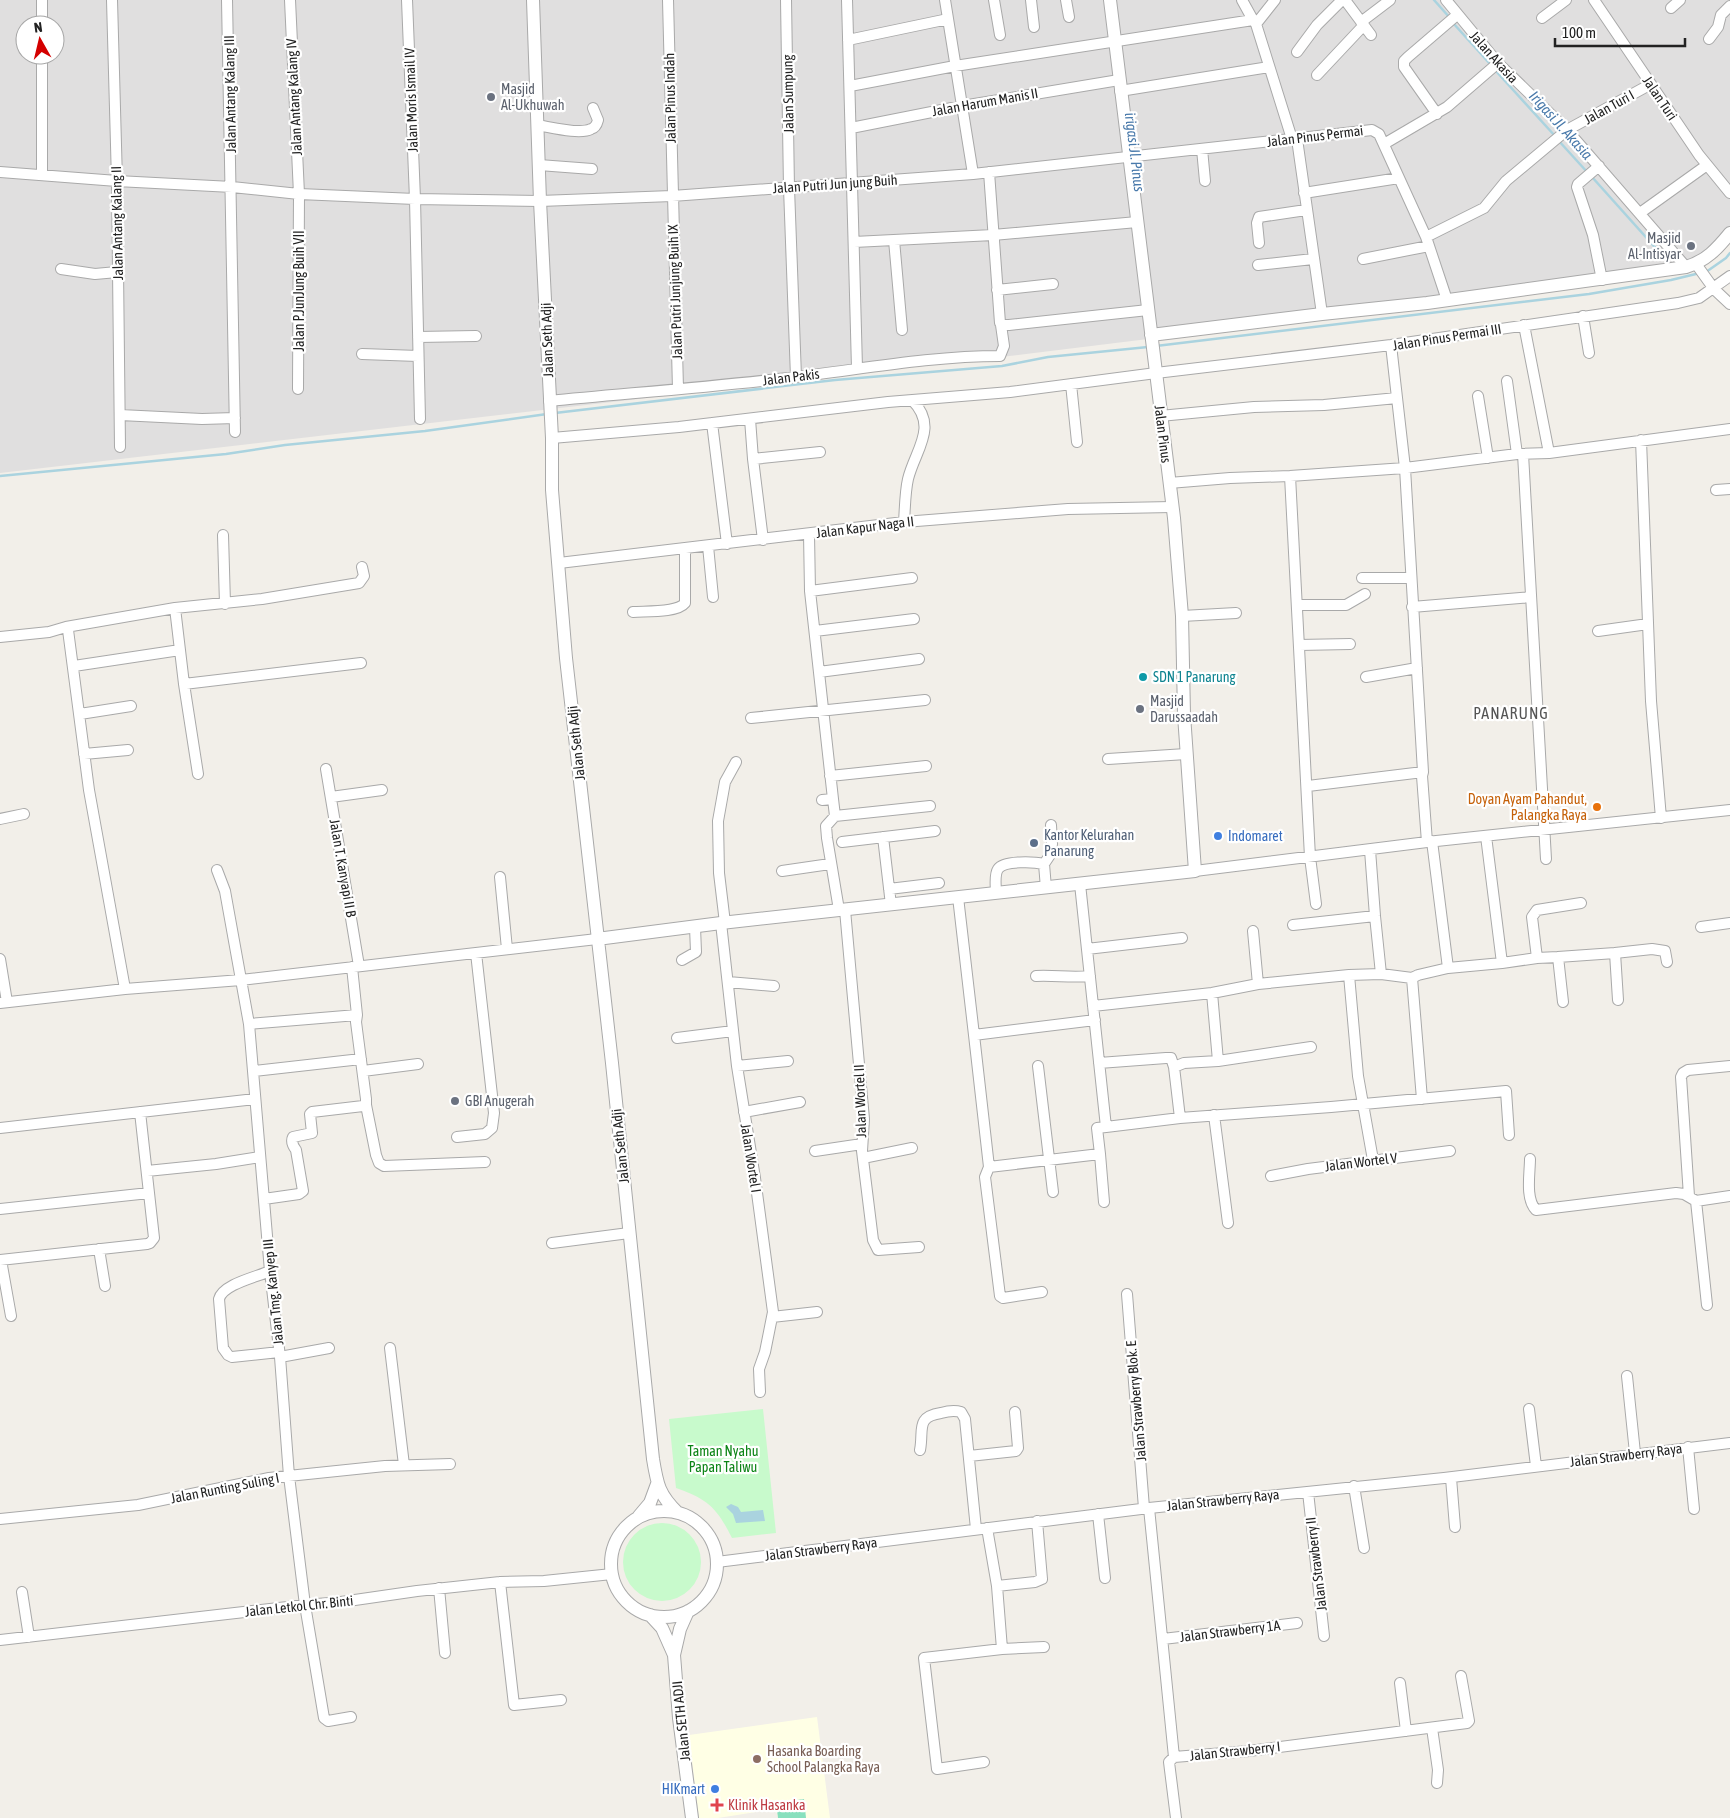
<svg xmlns="http://www.w3.org/2000/svg" width="1730" height="1818" font-family="'Asap Condensed',sans-serif">
<style>
.residential{fill:#e0dfdf;fill-rule:evenodd}
.education{fill:#ffffe5}
.park{fill:#c8facc}
.pitch{fill:#88e0be}
.water{fill:#aad3df}
.lines{fill:none;stroke-linecap:round;stroke-linejoin:round}
.stream{stroke:#aad3df;stroke-width:2.5}
.minor-casing{stroke:#a9a9a9;stroke-width:12}
.tertiary-casing{stroke:#a9a9a9;stroke-width:14}
.minor{stroke:#fff;stroke-width:10}
.tertiary{stroke:#fff;stroke-width:12}
.worship-dot{fill:#6b7280;stroke:#fff;stroke-width:2}
.culture-dot{fill:#0f9aa8;stroke:#fff;stroke-width:2}
.food-dot{fill:#e8710a;stroke:#fff;stroke-width:2}
.shop-dot{fill:#3f7fe0;stroke:#fff;stroke-width:2}
.service-dot{fill:#5c6f8a;stroke:#fff;stroke-width:2}
.education-dot{fill:#8d6e63;stroke:#fff;stroke-width:2}
.health-dot{fill:#e0444e;stroke:#fff;stroke-width:2}
.labels{text-anchor:middle;dominant-baseline:central;stroke-width:4.5;stroke-linejoin:round;paint-order:stroke}
.street-label{font-size:14px;fill:#222;stroke:#fff}
.worship-label{font-size:14px;fill:#5b616d;stroke:#fff;text-anchor:start}
.culture-label{font-size:14px;fill:#0d838f;stroke:#fff;text-anchor:start}
.food-label{font-size:14px;fill:#c56008;stroke:#fff;text-anchor:end}
.service-label{font-size:14px;fill:#4e5e75;stroke:#fff;text-anchor:start}
.shop-label{font-size:14px;fill:#366cbe;stroke:#fff;text-anchor:start}
.park-label{font-size:14px;fill:#0c8416;stroke:#fff}
.education-label{font-size:14px;fill:#785e54;stroke:#fff;text-anchor:start}
.health-label{font-size:14px;fill:#be3a42;stroke:#fff;text-anchor:start}
.water-label{font-size:15px;font-style:italic;fill:#4a7aab;stroke:#fff}
.quarter-label{font-size:16px;letter-spacing:1px;fill:#555;stroke:#fff}
</style>
<rect width="100%" height="100%" fill="#f2efe9"/>
<!-- residential -->
<path class="residential" d="M0,0H1730V243L1722,253L1683,273L1026,354L0,473ZM25,25H55V55H25Z"/>
<!-- education -->
<path class="education" d="M817,1717L830,1818H778L776,1809L718,1818H699L689,1735Z"/>
<!-- park -->
<path class="park" d="M763,1409L776,1533L732,1538C717,1508 708,1499 676,1488L669,1419Z
M623 1562a39 39 0 1 1 78 0a39 39 0 1 1-78 0Z"/>
<!-- pitch -->
<path class="pitch" d="M804,1799L806,1818H778L776,1803Z"/>
<!-- water -->
<path class="water" d="M731,1504L738,1507L741,1512L763,1510L765,1521L736,1523L733,1514L726,1507Z"/>
<g class="lines">
<!-- stream -->
<path class="stream" d="M1434,0L1450,18
M1453,23L1491,65
M1495,70L1555,136
M1558,140L1588,173
M1592,177L1670,264
M1706,272L1726,258L1730,253
M1156,346L1589,294L1671,280L1700,273
M555,413L835,380L1002,366L1048,357L1148,347
M0,476L226,454L285,445L425,431L547,414"/>
<!-- minor casing -->
<g class="minor-casing">
<path id="minor" d="M42,0V25
M112,0L117,181L120,447
M227,0L235,432
M290,0L299,194L298,389
M407,0L415,199L420,419
M668,0L678,389
M786,0L789,188L796,377
M847,0L857,368
M945,0L973,174
M994,0L1000,35
M1031,0L1034,27
M1066,0L1069,17
M1242,0L1253,20
M1345,0L1371,35
M1446,0L1498,63L1567,130L1686,267
M1594,0L1699,155L1730,193
M1671,8L1680,0
M1542,18L1566,0
M1361,22L1390,0
M1256,24L1275,0
M1709,39L1718,27L1721,15L1730,6
M848,40L948,19
M1297,52L1317,25L1342,0
M1317,75L1364,25
M850,86L955,66L1253,20L1256,24L1292,139
M1120,91L1269,67
M1437,114L1404,67V61L1408,57L1457,15
M537,125C550,127 580,135 591,129C595,128 597,124 598,120L593,108
M851,128L962,106L1119,80
M1297,139L1322,314
M1384,144L1447,107L1498,63
M1202,149L1205,181
M539,165L592,169
M1599,166L1578,184L1577,187L1593,235L1602,280
M0,172L117,181L232,187L299,194L415,199L540,201L672,196L973,174L1372,130L1379,134L1426,237L1447,300
M989,172L1000,323L1003,325H1009L1148,310
M42,175V55
M1304,193L1399,178
M1640,213L1707,165
M1426,237L1484,208L1506,181L1567,130L1651,84
M894,240L902,330
M854,242L993,235L1137,222
M1259,243L1257,223L1259,217L1306,210
M1363,259L1429,246
M1696,264L1714,289L1730,304
M1258,265L1313,259
M61,269L95,274L117,272
M997,290L1053,284
M1583,316L1589,353
M1524,325L1549,453
M418,337L476,336
M1391,345L1405,468L1423,772L1422,776L1427,842
M362,354L418,356
M1507,381L1517,454
M1071,384L1077,442
M1478,396L1488,458
M549,401C631,393 714,387 796,377C863,369 932,356 1000,356L1004,346L1001,325
M120,415L202,419L235,418
M1160,416L1254,407L1324,405L1397,398
M750,419L753,459L763,540
M712,423L727,544
M552,438L679,427L888,402L1010,392L1156,373L1391,345L1678,303L1699,298L1730,276
M1641,440L1651,701L1661,818
M1523,454L1546,859
M753,459L820,452
M1290,476L1310,857L1316,904
M1169,483L1230,478L1290,476L1405,468L1517,454L1549,453L1730,429
M1716,490L1730,489
M904,522C905,508 905,492 908,479C915,450 939,427 912,400
M809,534L810,591L833,799L822,800
M223,535L225,604
M708,546L713,597
M559,563L904,522L1068,509L1172,507
M1362,578H1411
M810,591L912,578
M1297,605H1346L1365,594
M1412,607L1531,597
M175,608L184,684L361,663
M633,612C646,611 677,613 685,603V549
M1182,616L1236,613
M66,627L175,608L262,599L359,583L364,576L362,567
M815,631L914,619
M1598,631L1648,624
M0,637L49,632L66,627L68,630L89,790L125,989L241,980L597,939
M1299,645L1350,644
M74,666L180,650
M819,672L919,659
M1366,677L1417,668
M184,684L198,774
M80,714L131,706
M751,718L925,700
M84,754L128,750
M1108,759L1186,754
M326,769L359,966
M830,776L926,766
M1308,786L1423,772
M331,797L382,790
M833,799L835,816L826,826L827,838L839,910
M835,816L930,806
M0,819L24,814
M883,837L891,905
M1432,841L1448,968L1502,963L1486,836
M842,842L935,831
M217,870L225,891L249,1024L270,1271L280,1357L289,1476L305,1605L324,1718L328,1721L351,1717
M782,871L830,864
M1195,871L1427,842L1730,810
M500,877L507,949
M1080,884L1106,1127L1097,1128L1100,1154L989,1167L974,1035L1095,1020
M1046,888L1044,864L1050,855L1052,844L1051,825
M889,889L939,883
M996,893C996,886 994,875 998,869C1004,860 1035,862 1044,864
M958,897L974,1035
M845,910L864,1119L862,1151L873,1240L878,1250L919,1247
M721,923L737,1066L755,1178L773,1312L765,1352L759,1369L760,1392
M725,923L719,873L718,821L725,782L736,762
M1293,925L1375,916
M1701,927L1730,923
M1087,949L1182,938
M1615,953L1652,949L1665,951L1667,962
M1558,957L1615,953L1618,1000
M1537,958L1558,957L1563,1002
M0,959L7,1002
M682,960L696,952L695,927
M1502,963L1537,958L1532,917L1537,910L1581,903
M352,967L357,1015
M1381,974L1412,978L1418,975L1448,968
M1349,975L1358,1076L1373,1160
M1036,976C1054,975 1072,978 1090,976
M1412,978L1422,1099
M728,982L774,986
M1258,984L1349,975L1381,974L1375,916L1370,850
M1212,993L1218,1061
M0,1003L125,989
M1093,1006L1212,993L1258,984L1253,931
M249,1024L357,1015L356,1022L366,1099V1105L363,1106L312,1112L310,1114L312,1133L293,1137C291,1141 293,1146 296,1150L303,1191L299,1194L264,1199
M677,1038L733,1031
M1099,1063L1166,1058H1171L1174,1067
M737,1066L788,1061
M1038,1066L1053,1192
M254,1071L361,1059
M363,1071L418,1064
M366,1105L376,1155L379,1163L384,1166L485,1162
M744,1112L800,1102
M1214,1115L1228,1223
M1180,1118L1174,1067L1184,1063L1218,1061L1311,1047
M1106,1127L1180,1118L1331,1107L1506,1091L1509,1135
M0,1128L255,1099
M457,1137L485,1134L492,1128L494,1113L476,953
M815,1151L862,1144
M1100,1154L1104,1202
M863,1158L912,1148
M1530,1159C1530,1173 1525,1199 1536,1210L1676,1193L1684,1194L1696,1201L1730,1196
M989,1167L985,1177L1000,1296L1003,1298L1042,1292
M147,1171L216,1164L260,1157
M1271,1176L1308,1169L1450,1151
M1689,1196L1681,1077L1683,1073L1688,1070L1730,1066
M1696,1201L1707,1305
M0,1209L149,1193
M552,1243L629,1233
M99,1249L105,1286
M0,1260L147,1244L150,1243L154,1238L140,1112
M1,1260L11,1316
M270,1271C257,1277 223,1284 219,1299L223,1348L228,1355L232,1357L279,1352
M1127,1294L1144,1508
M772,1317L817,1312
M390,1348L404,1465
M280,1357L329,1348
M1627,1376L1635,1453
M1529,1409L1536,1466
M1688,1447L1694,1509
M920,1450C924,1430 915,1417 941,1413C948,1411 954,1410 961,1412L965,1419L976,1529
M969,1456L1016,1451L1018,1448L1015,1412
M1451,1478L1455,1527
M1354,1486L1364,1548
M1308,1492L1324,1636
M1149,1508L1174,1757L1249,1751L1467,1723L1469,1721L1461,1676
M1098,1514L1105,1578
M0,1519L138,1505L269,1478L385,1466L450,1464
M987,1528L997,1586L1002,1649
M717,1562L1149,1508L1444,1478L1730,1443
M500,1582L514,1705L561,1700
M997,1586L1035,1582L1042,1579L1037,1521
M439,1588L445,1653
M22,1592L29,1637
M1163,1639L1297,1623
M0,1640L305,1605L341,1602L417,1591L500,1582L544,1581L612,1574
M1400,1683L1406,1731
M1432,1728L1438,1770L1437,1783
M1174,1757L1169,1762L1176,1818
M984,1762L937,1769L924,1658L1002,1649L1044,1647"/>
</g>
<!-- tertiary casing -->
<g class="tertiary-casing">
<path id="tertiary" d="M533,0L540,201L552,438V490L566,658L612,1063L653,1459C657,1484 659,1495 678,1513
M1151,335L1322,314L1427,303L1686,267C1706,261 1717,249 1730,233
M597,939L721,923L1195,871L1184,715L1182,616L1174,518L1110,0
M611 1564a53 53 0 1 1 106 0a53 53 0 1 1-106 0Z
M639,1516L650,1503L657,1484
M650,1615L662,1628L674,1655L679,1718L692,1818
M674,1655L680,1629L688,1611"/>
</g>
<!-- minor -->
<use href="#minor" class="minor"/>
<!-- tertiary -->
<use href="#tertiary" class="tertiary"/>
</g>
<!-- markers -->
<g class="worship-dot">
<circle cx="491" cy="97" r="5"/>
<circle cx="1691" cy="246" r="5"/>
<circle cx="1140" cy="709" r="5"/>
<circle cx="455" cy="1101" r="5"/>
</g>
<circle class="culture-dot" cx="1143" cy="677" r="5"/>
<circle class="food-dot" cx="1597" cy="807" r="5"/>
<g class="shop-dot">
<circle cx="1218" cy="836" r="5"/>
<circle cx="715" cy="1789" r="5"/>
</g>
<circle class="service-dot" cx="1034" cy="843" r="5"/>
<circle class="education-dot" cx="757" cy="1759" r="5"/>
<path class="health-dot" d="M714.5 1797.5h5v5h5v5h-5v5h-5v-5h-5v-5h5z"/>
<g class="labels">
<!-- street labels -->
<g class="street-label">
<text transform="translate(1494 57) rotate(48)">Jalan Akasia</text>
<text transform="translate(230 94) rotate(-91)">Jalan Antang Kalang III</text>
<text transform="translate(788 94) rotate(-91)">Jalan Sumpung</text>
<text transform="translate(294 97) rotate(-93)">Jalan Antang Kalang IV</text>
<text transform="translate(670 98) rotate(-91)">Jalan Pinus Indah</text>
<text transform="translate(1660 98) rotate(56)">Jalan Turi</text>
<text transform="translate(411 100) rotate(-92)">Jalan Moris Ismail IV</text>
<text transform="translate(985 102) rotate(-10)">Jalan Harum Manis II</text>
<text transform="translate(1609 107) rotate(-29)">Jalan Turi I</text>
<text transform="translate(1315 136) rotate(-7)">Jalan Pinus Permai</text>
<text transform="translate(835 184) rotate(-4)">Jalan Putri Jun jung Buih</text>
<text transform="translate(117 223) rotate(-91)">Jalan Antang Kalang II</text>
<text transform="translate(299 291) rotate(-90)">Jalan P.JunJung Buih VII</text>
<text transform="translate(675 292) rotate(-92)">Jalan Putri Junjung Buih IX</text>
<text transform="translate(1447 337) rotate(-9)">Jalan Pinus Permai III</text>
<text transform="translate(547 340) rotate(-92)">Jalan Seth Adji</text>
<text transform="translate(791 377) rotate(-7)">Jalan Pakis</text>
<text transform="translate(1163 434) rotate(83)">Jalan Pinus</text>
<text transform="translate(865 527) rotate(-7)">Jalan Kapur Naga II</text>
<text transform="translate(576 743) rotate(-96)">Jalan Seth Adji</text>
<text transform="translate(343 868) rotate(80)">Jalan T. Kanyapi II B</text>
<text transform="translate(860 1101) rotate(-92)">Jalan Wortel II</text>
<text transform="translate(620 1146) rotate(-96)">Jalan Seth Adji</text>
<text transform="translate(751 1158) rotate(81)">Jalan Wortel I</text>
<text transform="translate(1361 1162) rotate(-7)">Jalan Wortel V</text>
<text transform="translate(273 1292) rotate(-96)">Jalan Tmg. Kanyep III</text>
<text transform="translate(1136 1401) rotate(-95)">Jalan Strawberry Blok. E</text>
<text transform="translate(1626 1455) rotate(-7)">Jalan Strawberry Raya</text>
<text transform="translate(225 1488) rotate(-11)">Jalan Runting Suling I</text>
<text transform="translate(1223 1500) rotate(-6)">Jalan Strawberry Raya</text>
<text transform="translate(821 1549) rotate(-7)">Jalan Strawberry Raya</text>
<text transform="translate(1316 1564) rotate(-97)">Jalan Strawberry II</text>
<text transform="translate(299 1606) rotate(-6)">Jalan Letkol Chr. Binti</text>
<text transform="translate(1230 1631) rotate(-7)">Jalan Strawberry 1A</text>
<text transform="translate(681 1721) rotate(-96)">Jalan SETH ADJI</text>
<text transform="translate(1235 1751) rotate(-6)">Jalan Strawberry I</text>
</g>
<!-- worship labels -->
<g class="worship-label">
<text x="501" y="89">Masjid<tspan x="501" dy="16">Al-Ukhuwah</tspan></text>
<text x="1681" y="238" text-anchor="end">Masjid<tspan x="1681" dy="16">Al-Intisyar</tspan></text>
<text x="1150" y="701">Masjid<tspan x="1150" dy="16">Darussaadah</tspan></text>
<text x="465" y="1101">GBI Anugerah</text>
</g>
<!-- culture labels -->
<g class="culture-label">
<text x="1153" y="677">SDN 1 Panarung</text>
</g>
<!-- food labels -->
<g class="food-label">
<text x="1587" y="799">Doyan Ayam Pahandut,<tspan x="1587" dy="16">Palangka Raya</tspan></text>
</g>
<!-- service labels -->
<g class="service-label">
<text x="1044" y="835">Kantor Kelurahan<tspan x="1044" dy="16">Panarung</tspan></text>
</g>
<!-- shop labels -->
<g class="shop-label">
<text x="1228" y="836">Indomaret</text>
<text x="705" y="1789" text-anchor="end">HIKmart</text>
</g>
<!-- park labels -->
<g class="park-label">
<text x="723" y="1451">Taman Nyahu<tspan x="723" dy="16">Papan Taliwu</tspan></text>
</g>
<!-- education labels -->
<g class="education-label">
<text x="767" y="1751">Hasanka Boarding<tspan x="767" dy="16">School Palangka Raya</tspan></text>
</g>
<!-- health labels -->
<g class="health-label">
<text x="728" y="1805">Klinik Hasanka</text>
</g>
<!-- water labels -->
<g class="water-label">
<text transform="translate(1561 125) rotate(48)">Irigasi Jl. Akasia</text>
<text transform="translate(1135 152) rotate(83)">irigasi Jl. Pinus</text>
</g>
<!-- quarter labels -->
<g class="quarter-label">
<text x="1511" y="713">PANARUNG</text>
</g>
</g>
<!-- north arrow -->
<g transform="translate(40 40) rotate(352)"><circle r="24" fill="#ffffff" stroke="#a7a7a7"/>
<path d="M0-4L9 19L0 12L-9 19Z" fill="#d40000"/>
<text y="-8" font-size="14" font-weight="bold" text-anchor="middle" fill="#222222">N</text>
</g>
<!-- scale -->
<path d="M1555 38v8h130v-8" fill="none" stroke="#222222" stroke-width="2.5"/>
<text x="1562" y="38" font-size="15" fill="#222222" stroke="#ffffff" stroke-width="4" paint-order="stroke">100 m</text>
</svg>
